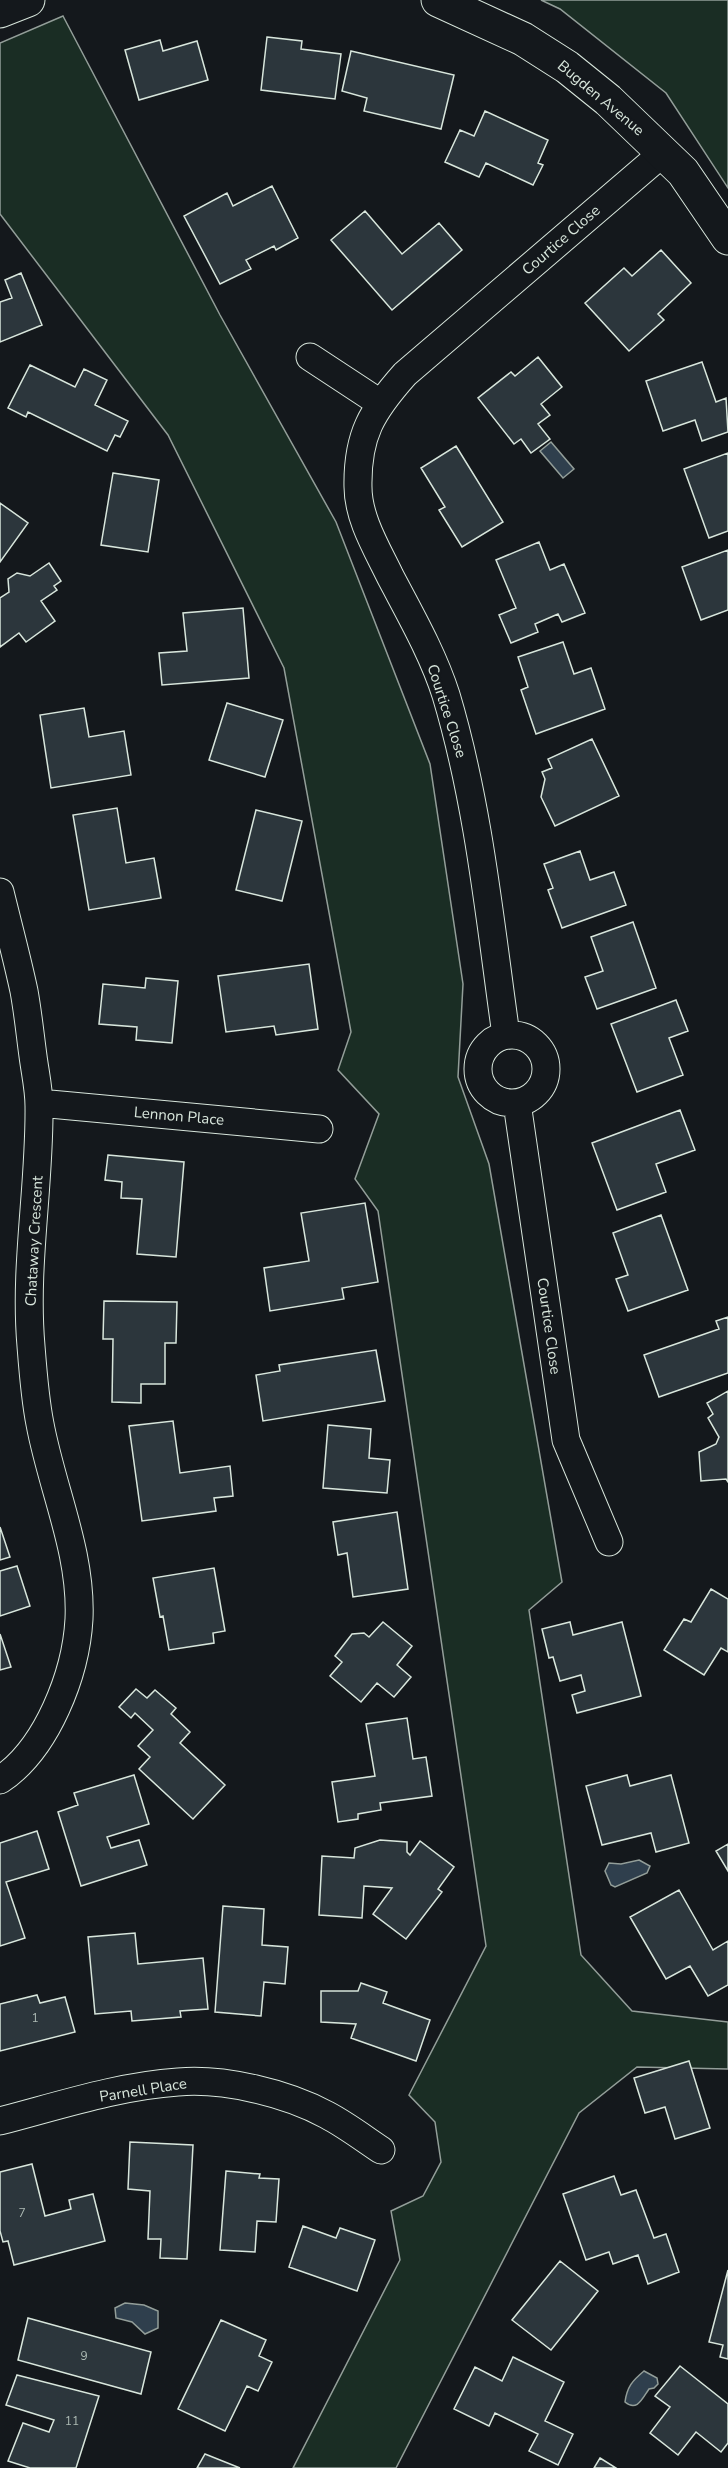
<svg xmlns="http://www.w3.org/2000/svg" width="728" height="2468" font-family="'Nunito Sans',sans-serif">
<style>
.green{fill:#1a2d24;stroke:#939e99;stroke-width:1.5}
.water{fill:#2f3f4d;stroke:#939e99;stroke-width:1.5}
.building{fill:#2c363c;stroke:#d8e6dc;stroke-width:1.5}
.lines{fill:none;stroke-linecap:round;stroke-linejoin:round}
.street-casing{stroke:#d8e6dc;stroke-width:29}
.secondary-casing{stroke:#d8e6dc;stroke-width:35}
.street{stroke:#14181c;stroke-width:27}
.secondary{stroke:#14181c;stroke-width:33}
.labels{text-anchor:middle;dominant-baseline:central;stroke-width:4.5;stroke-linejoin:round;paint-order:stroke}
.number-label{font-size:12px;fill:#adbab4}
.street-label{font-size:15px;fill:#d8e6dc;stroke:#14181c}
</style>
<rect width="100%" height="100%" fill="#14181c"/>
<!-- green -->
<path class="green" d="M541,0H728V188L666,93L560,9Z
M63,16L220,315L336,522L430,764L463,984L458,1077L489,1164L562,1582L529,1610L581,1955L632,2011L728,2022V2069L637,2067L579,2113L396,2468H293L400,2260L391,2211L423,2196L441,2162L435,2122L409,2095L486,1946L378,1211L355,1179L379,1114L338,1070L351,1032L284,668L168,435L0,214V43Z"/>
<!-- water -->
<path class="water" d="M551,442L574,469L563,478L540,451Z
M639,1860L650,1866L647,1873L615,1887L611,1885L605,1871L609,1863L621,1864Z
M125,2303L144,2305L158,2311V2328L145,2334L132,2322L116,2318L115,2308Z
M644,2371L657,2378L658,2384L654,2388L649,2389C642,2399 637,2412 625,2402C627,2387 632,2381 644,2371Z"/>
<!-- building -->
<path class="building" d="M267,37L302,41L301,49L341,54L335,99L261,90Z
M160,40L163,51L197,41L208,80L139,100L125,50Z
M351,51L454,75L441,129L364,111L367,98L342,91Z
M485,111L548,140L538,163L543,165L533,185L486,163L479,177L445,162L460,130L474,136Z
M272,186L298,238L276,250L274,246L246,260L251,269L220,284L184,216L227,193L233,206Z
M365,211L402,254L439,223L462,250L392,310L331,240Z
M661,250L691,283L658,314L664,320L629,351L585,303L624,268L632,276Z
M21,273L42,325L0,342V302L12,298L5,280Z
M538,357L562,387L541,404L550,415L538,424L550,439L531,453L521,439L514,444L478,398L511,372L515,376Z
M702,362L716,402L726,398L728,432L702,441L695,420L663,431L646,381Z
M30,365L75,387L84,369L107,380L95,405L128,421L120,437L115,435L107,451L28,412L26,417L8,408Z
M456,446L503,522L462,547L439,510L445,507L421,468Z
M728,453V531L709,538L684,469Z
M113,473L159,480L148,552L101,545Z
M0,503L28,523L0,562Z
M539,542L550,570L564,564L585,613L562,622L558,614L535,624L538,632L511,643L499,615L516,608L496,560Z
M728,550V610L701,620L682,567Z
M49,563L61,581L54,586L57,590L41,601L55,621L26,642L19,633L0,647V598L9,592L8,579L17,573L30,576Z
M243,608L249,678L162,685L159,653L187,651L183,613Z
M563,642L574,674L591,668L605,709L536,734L521,690L528,687L518,657Z
M227,703L283,720L265,777L209,760Z
M84,708L89,737L124,731L131,775L51,788L40,715Z
M592,739L619,796L555,826L541,797L545,779L542,772L552,768L548,759Z
M117,808L126,863L154,858L161,898L89,910L73,815Z
M256,810L302,821L282,901L236,890Z
M580,851L590,880L614,872L626,905L562,928L548,890L553,888L544,864Z
M633,922L656,988L597,1009L585,977L603,971L591,937Z
M309,964L318,1029L276,1035L274,1026L226,1032L218,976Z
M146,978L178,981L172,1043L136,1040L137,1027L99,1024L103,984L145,988Z
M676,1000L688,1031L669,1038L683,1075L637,1092L611,1024Z
M680,1110L695,1150L656,1164L666,1192L617,1210L592,1143Z
M108,1155L184,1162L176,1257L137,1254L142,1199L121,1198L122,1182L105,1180Z
M365,1203L378,1282L342,1288L344,1299L270,1311L264,1268L309,1261L301,1213Z
M661,1215L688,1290L628,1311L616,1279L628,1275L613,1233Z
M104,1301L177,1302L176,1343H165V1384H141V1403L112,1402L113,1339H103Z
M728,1317V1373L659,1397L644,1355L719,1329L716,1321Z
M376,1350L385,1401L263,1421L256,1375L280,1371L279,1365Z
M728,1391V1482L726,1479L701,1481L699,1452L716,1444L719,1437L708,1418L713,1414L707,1403Z
M173,1421L180,1473L230,1466L233,1496L214,1498L216,1511L142,1521L129,1426Z
M328,1425L371,1429L369,1458L390,1460L387,1493L323,1488Z
M397,1512L408,1589L353,1597L347,1553L338,1555L333,1522Z
M0,1527L10,1557L0,1560Z
M17,1566L30,1606L0,1616V1571Z
M214,1568L225,1631L213,1633L214,1643L169,1650L163,1616L160,1617L153,1578Z
M711,1589L728,1599V1652L721,1648L704,1675L664,1650L684,1619L691,1622Z
M383,1622L412,1646L397,1665L411,1677L394,1697L377,1683L361,1702L330,1676L342,1662L335,1656L352,1634L364,1633L369,1637Z
M570,1622L573,1635L622,1622L641,1696L577,1713L572,1695L585,1691L581,1675L560,1681L553,1657L549,1658L542,1629Z
M0,1634L11,1667L0,1670Z
M136,1689L147,1698L155,1690L176,1708L171,1714L190,1732L180,1743L225,1785L193,1819L139,1769L150,1757L138,1746L153,1730L135,1713L131,1718L119,1707Z
M407,1718L413,1759L426,1757L432,1796L380,1803L381,1810L358,1814V1819L338,1822L332,1782L375,1776L366,1724Z
M134,1775L149,1824L107,1837L111,1848L139,1840L147,1865L81,1886L58,1812L78,1805L74,1793Z
M627,1775L630,1786L671,1775L689,1843L656,1852L651,1833L602,1845L586,1786Z
M37,1831L49,1869L6,1882L25,1938L0,1946V1843Z
M380,1840L407,1842V1852L410,1855L420,1841L454,1867L438,1889L442,1892L406,1939L373,1914L392,1888L364,1886L362,1918L319,1915L322,1856L354,1858L355,1848Z
M728,1844V1871L716,1851Z
M679,1890L713,1950L728,1941V1985L708,1996L690,1966L666,1979L630,1917Z
M223,1906L264,1909L262,1945L288,1947L285,1984L264,1982L261,2016L215,2012Z
M135,1933L138,1964L203,1958L208,2009L180,2011L181,2017L132,2021L131,2011L95,2014L88,1937Z
M361,1983L387,1992L383,2003L430,2020L416,2061L351,2038L356,2024L321,2022V1991H358Z
M37,1995L40,2003L65,1997L75,2032L0,2051V2004Z
M689,2061L710,2128L675,2139L665,2107L645,2113L634,2078Z
M130,2142L193,2145L187,2259L160,2258L161,2239H148L150,2191L128,2189Z
M32,2164L45,2216L71,2209L69,2200L93,2194L105,2241L14,2265L8,2241L3,2242L0,2231V2172Z
M226,2171L260,2174L259,2178L279,2179L276,2222L257,2221L255,2252L220,2250Z
M614,2176L621,2195L636,2190L654,2238L666,2234L679,2272L648,2284L638,2255L613,2264L609,2252L586,2260L563,2194Z
M303,2226L336,2238L340,2228L375,2240L357,2291L289,2267Z
M560,2261L598,2291L551,2350L512,2320Z
M728,2270V2359L720,2357L723,2345L709,2342Z
M28,2318L151,2352L141,2394L18,2360Z
M221,2320L266,2340L259,2356L272,2362L258,2391L247,2386L225,2431L178,2409Z
M513,2357L564,2382L545,2421L573,2434L558,2465L529,2451L538,2434L495,2413L489,2426L454,2409L475,2367L502,2381Z
M680,2366L728,2404V2443L721,2452L696,2432L678,2455L650,2433L670,2407L655,2396Z
M17,2375L99,2396L76,2468H30L8,2461L23,2423L49,2432L54,2420L6,2405Z
M205,2454L240,2468H197Z
M600,2458L616,2468H594Z"/>
<g class="lines">
<!-- street casing -->
<g class="street-casing">
<path id="street" d="M310,357L380,403
M0,892C8,925 17,958 24,991C28,1013 30,1034 33,1056C35,1072 39,1089 39,1106C40,1186 24,1266 31,1346C33,1372 35,1399 40,1424C52,1489 82,1552 79,1619C76,1674 47,1749 0,1780
M478 1069a34 34 0 1 1 68 0a34 34 0 1 1-68 0Z
M506,1035C490,922 479,805 446,695C433,654 410,614 390,576C377,549 358,518 358,487C357,435 372,411 405,374L664,152
M39,1103L319,1129
M517,1103L566,1440L609,1542
M0,2121C58,2106 118,2086 178,2082C224,2078 286,2093 327,2115C346,2125 363,2138 381,2150"/>
</g>
<!-- secondary casing -->
<g class="secondary-casing">
<path id="secondary" d="M438,0L523,39L567,67L608,100L683,172L728,238
M0,11L28,0"/>
</g>
<!-- street -->
<use href="#street" class="street"/>
<!-- secondary -->
<use href="#secondary" class="secondary"/>
</g>
<g class="labels">
<!-- number labels -->
<g class="number-label">
<text x="35" y="2018">1</text>
<text x="22" y="2213">7</text>
<text x="84" y="2356">9</text>
<text x="72" y="2421">11</text>
</g>
<!-- street labels -->
<g class="street-label">
<text transform="translate(601 98) rotate(40)">Bugden Avenue</text>
<text transform="translate(561 240) rotate(-41)">Courtice Close</text>
<text transform="translate(447 711) rotate(72)">Courtice Close</text>
<text transform="translate(179 1116) rotate(5)">Lennon Place</text>
<text transform="translate(34 1241) rotate(-87)">Chataway Crescent</text>
<text transform="translate(549 1326) rotate(82)">Courtice Close</text>
<text transform="translate(143 2090) rotate(-9)">Parnell Place</text>
</g>
</g>
</svg>
